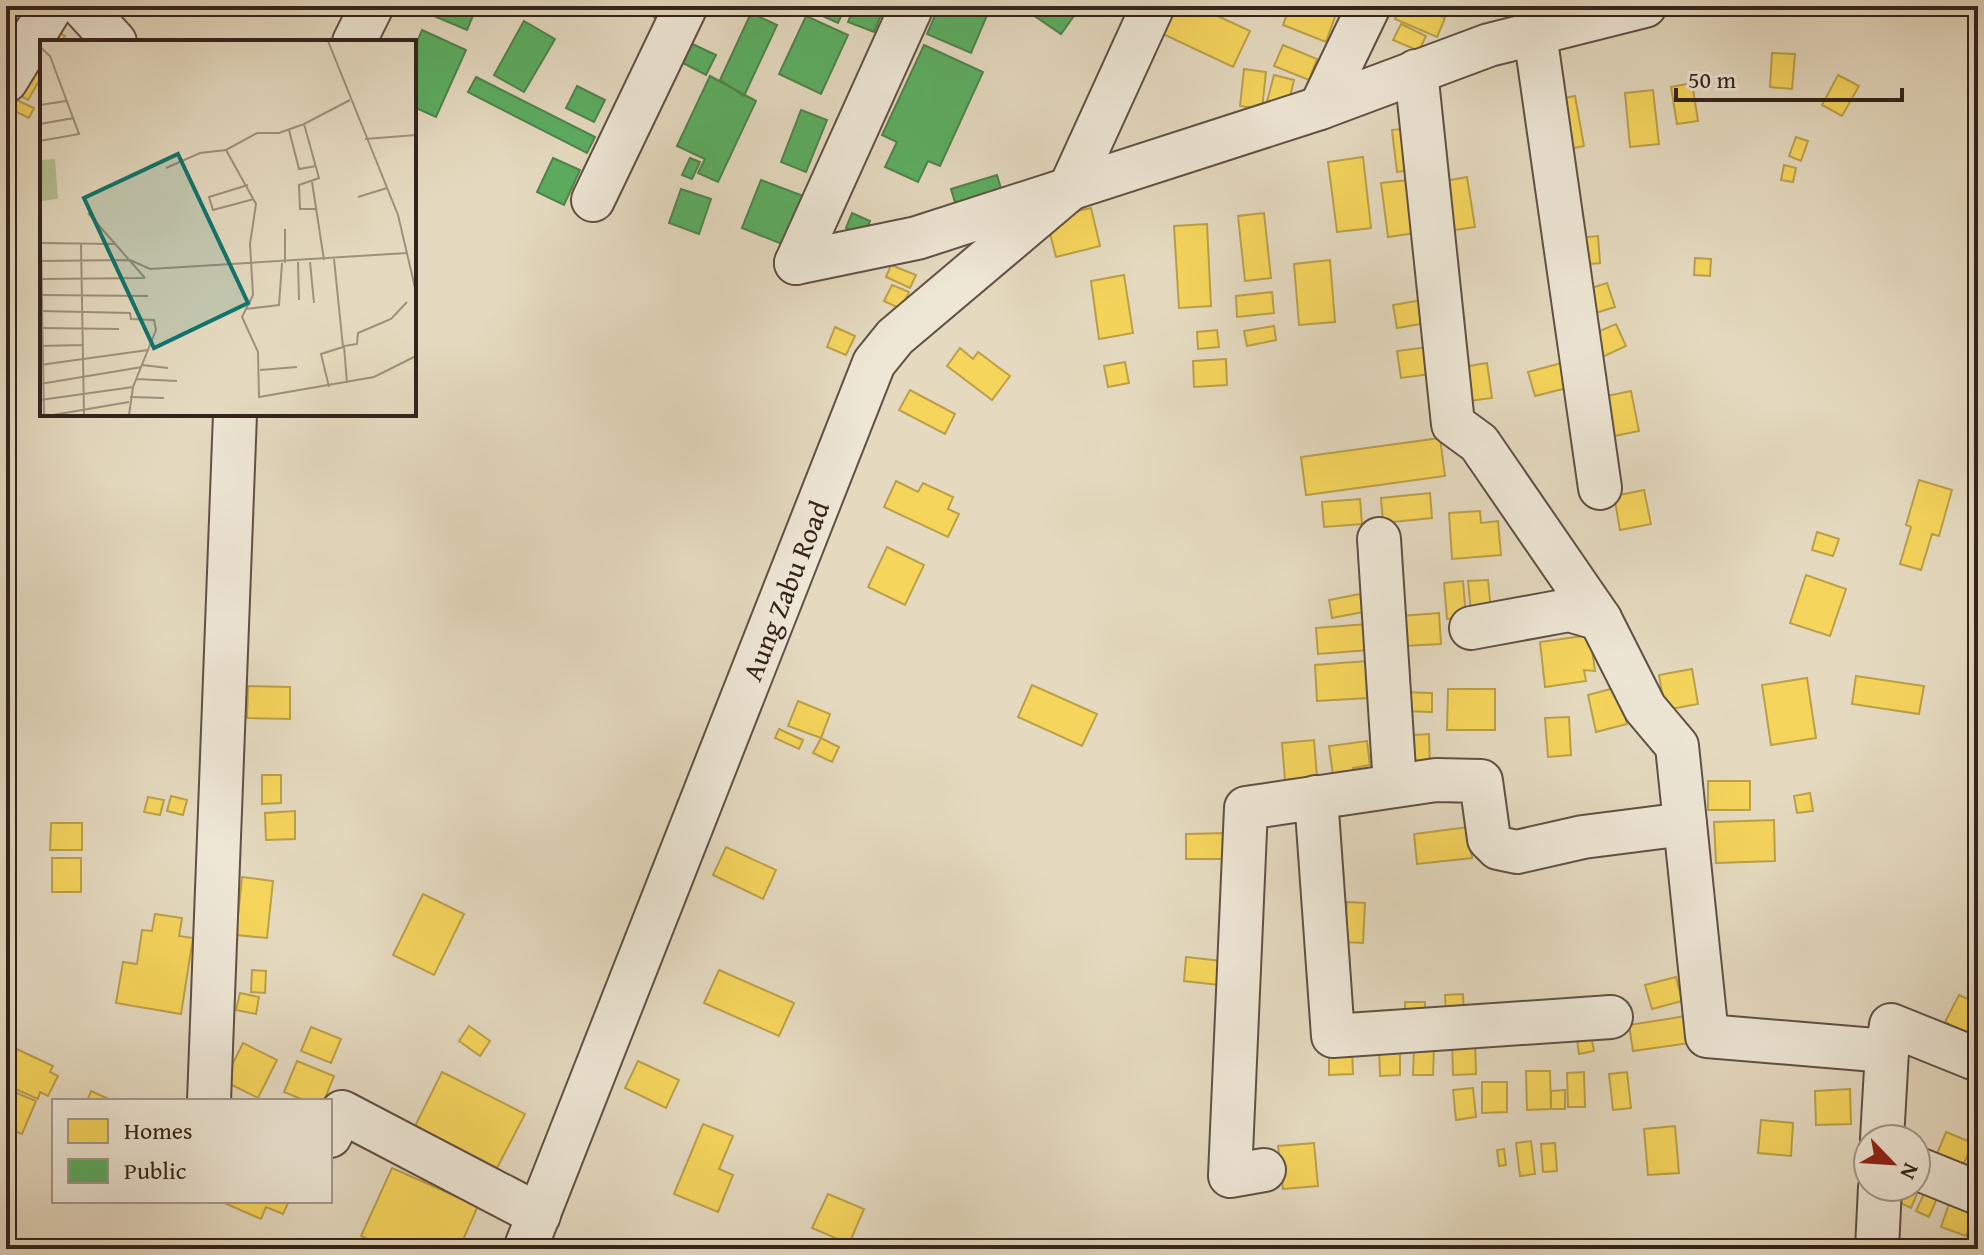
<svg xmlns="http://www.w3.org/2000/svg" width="1984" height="1255" font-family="'Gentium Book Plus',serif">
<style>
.homes{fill:#f6d55c;stroke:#bca049;stroke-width:2}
.public{fill:#5aae61;stroke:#4f844c;stroke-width:2}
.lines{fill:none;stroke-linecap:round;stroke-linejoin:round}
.minor-casing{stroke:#605145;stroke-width:46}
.minor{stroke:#eee7d6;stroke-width:42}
.labels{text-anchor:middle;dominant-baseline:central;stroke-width:8;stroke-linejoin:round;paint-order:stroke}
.street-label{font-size:28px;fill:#34231c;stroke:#eee7d6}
.inset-road{fill:none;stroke:#9e917e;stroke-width:2}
.view{fill:#0f766e;fill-opacity:0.15;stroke:#0f766e;stroke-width:4}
.inset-edge{fill:none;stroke:#34231c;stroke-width:4}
</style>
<rect width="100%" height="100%" fill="#e5dac0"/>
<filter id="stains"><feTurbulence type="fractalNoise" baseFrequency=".0025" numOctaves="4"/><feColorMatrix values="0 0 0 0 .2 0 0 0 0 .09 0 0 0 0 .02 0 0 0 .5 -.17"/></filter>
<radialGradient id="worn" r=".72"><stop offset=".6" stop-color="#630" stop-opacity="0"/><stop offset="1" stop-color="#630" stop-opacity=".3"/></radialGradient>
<!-- homes -->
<path class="homes" d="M1176,6H1196L1250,31L1233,67L1163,34Z
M1218,6H1245L1240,16Z
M1290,6H1316L1336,14L1326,42L1283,25Z
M1401,6H1417L1445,18L1437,37L1395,19Z
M1433,6H1457L1454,14Z
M1401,24L1426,36L1419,51L1393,40Z
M48,26L65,36L62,42H42V76L28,100L11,90Z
M1283,45L1317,59L1309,80L1274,66Z
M1772,53L1795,54L1792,89L1770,87Z
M1244,69L1266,72L1262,109L1240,106Z
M1274,75L1294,80L1286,114L1265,109Z
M1838,75L1859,86L1842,116L1822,105Z
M1692,83L1698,121L1677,124L1671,87Z
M1653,90L1659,144L1630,147L1625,93Z
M8,96L34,108L29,118L6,107Z
M1575,96L1584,146L1560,151L1550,101Z
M1415,127L1420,169L1397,172L1392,130Z
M1796,137L1808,141L1801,161L1789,156Z
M1363,157L1371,228L1337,232L1328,162Z
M1784,165L1796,168L1793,182L1781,180Z
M1467,177L1475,227L1442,232L1434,183Z
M1409,180L1415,233L1388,237L1381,183Z
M1091,208L1100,246L1056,257L1046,218Z
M1264,213L1271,278L1245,281L1238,216Z
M1207,224L1211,306L1179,308L1174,226Z
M1598,236L1600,263L1579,265L1576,238Z
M1695,258L1711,259L1710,276L1694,275Z
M1330,260L1335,322L1299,325L1294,264Z
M891,265L916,275L910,288L886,277Z
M1124,275L1133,333L1099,339L1091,281Z
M1607,283L1615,307L1589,315L1582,291Z
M892,285L909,292L901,309L884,301Z
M1272,292L1274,313L1237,317L1236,296Z
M1434,298L1438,321L1397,328L1393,305Z
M1616,324L1626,346L1598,359L1588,336Z
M1274,326L1276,340L1247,346L1244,331Z
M835,327L855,336L846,355L827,347Z
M1217,330L1219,347L1198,349L1197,332Z
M1435,346L1439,373L1401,378L1397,351Z
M960,348L973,359L978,352L1010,376L992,400L947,366Z
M1226,359L1227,385L1194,387L1193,361Z
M1569,361L1575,386L1535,396L1528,372Z
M1125,362L1129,383L1108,387L1104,366Z
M1487,363L1492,398L1462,402L1457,368Z
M910,390L955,414L945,434L899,410Z
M1631,391L1639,431L1605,438L1597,398Z
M1440,438L1445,476L1306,495L1301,457Z
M1919,480L1952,490L1939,536L1932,534L1921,570L1900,564L1911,527L1906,525Z
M896,481L918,492L923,483L953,497L948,509L959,514L948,537L884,507Z
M1644,490L1651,524L1620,530L1614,496Z
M1430,493L1432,518L1383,523L1381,498Z
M1360,499L1362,524L1324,527L1322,502Z
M1480,511L1481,523L1498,521L1501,555L1452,559L1449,513Z
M1817,532L1839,539L1833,556L1812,550Z
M887,547L924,565L905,605L868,587Z
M1806,575L1846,589L1830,636L1790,623Z
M1488,580L1491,611L1471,613L1468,581Z
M1463,581L1466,617L1447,619L1444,583Z
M1360,594L1363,612L1332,618L1329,600Z
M1439,613L1441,644L1404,646L1401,616Z
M1367,624L1369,650L1318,654L1316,628Z
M1590,635L1595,671L1584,670L1586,681L1545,687L1540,642Z
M1367,661L1369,698L1317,701L1315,665Z
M1692,669L1698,704L1665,710L1659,675Z
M1856,676L1924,686L1919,714L1852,704Z
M1807,678L1816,738L1771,745L1762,685Z
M1032,685L1097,714L1082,746L1018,717Z
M248,686L290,687V719L247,718Z
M1618,687L1627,724L1596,732L1588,695Z
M1448,689H1495V730H1447Z
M1400,692L1432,693V712L1400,711Z
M798,701L830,714L821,738L788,726Z
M1569,717L1571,755L1548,757L1545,718Z
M779,729L803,740L799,749L775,738Z
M1429,734L1430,768L1401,770L1400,736Z
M821,738L839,747L832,762L813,753Z
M1314,740L1317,777L1285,780L1282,743Z
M1367,741L1370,765L1353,768L1355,780L1334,782L1329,746Z
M262,775H281V803L262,804Z
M1708,781H1750V810H1708Z
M1810,793L1813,811L1797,813L1794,796Z
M171,796L187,800L183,815L167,811Z
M148,797L164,800L160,815L144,812Z
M295,811V839L266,840L265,813Z
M1774,820L1775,861L1716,863L1714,822Z
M51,823H82V850H50Z
M1468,827L1472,858L1417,864L1414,834Z
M1228,833L1229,859H1186V834Z
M726,847L776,870L763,899L713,875Z
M52,858H81V892H52Z
M242,877L273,881L267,938L236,935Z
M423,894L464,914L434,975L393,955Z
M1347,902L1365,903L1363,943L1344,942Z
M155,914L182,918L179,936L193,938L181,1014L116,1003L123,962L137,964L142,930L152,931Z
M1186,957L1231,962L1228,986L1184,981Z
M252,970L266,971L265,993L251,992Z
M719,970L794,1003L779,1036L704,1003Z
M1676,977L1682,1001L1652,1009L1645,985Z
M240,993L259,997L256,1014L236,1010Z
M1463,994L1464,1016L1446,1017L1445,995Z
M1959,995L1974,1002L1978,995V1040L1945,1022Z
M1405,1002H1425V1024H1405Z
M1686,1016L1690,1043L1633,1051L1629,1025Z
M469,1026L490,1041L480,1056L459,1041Z
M311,1027L341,1039L331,1063L301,1051Z
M1590,1030L1594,1051L1579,1054L1576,1033Z
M1475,1037L1476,1074L1453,1075L1452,1038Z
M243,1043L277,1060L258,1098L224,1081Z
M8,1045L53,1066L50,1072L58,1076L48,1096L40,1092L38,1099L6,1085Z
M1379,1046H1400V1075L1380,1076Z
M1414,1048H1434L1433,1075H1413Z
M1352,1051L1353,1074L1329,1075V1052Z
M297,1061L334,1076L324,1101H306L284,1092Z
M638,1061L679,1080L666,1108L625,1088Z
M1526,1071H1550L1551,1109L1527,1110Z
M442,1072L525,1114L497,1168L415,1126Z
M1584,1072L1585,1107H1568L1567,1073Z
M1627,1072L1631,1108L1613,1110L1609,1074Z
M1482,1082H1507V1112L1482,1113Z
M1473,1088L1476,1117L1456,1120L1453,1090Z
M7,1089L36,1101L22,1134L6,1128Z
M1850,1089L1851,1124L1816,1125L1815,1091Z
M1565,1090V1109H1551V1091Z
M91,1091L113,1101H87Z
M1761,1120L1793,1123L1791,1156L1758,1153Z
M703,1124L733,1136L719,1169L733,1175L718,1212L674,1194Z
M1675,1126L1679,1173L1648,1175L1644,1129Z
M1946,1132L1973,1143L1960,1172L1934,1161Z
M1531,1141L1535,1174L1520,1176L1516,1143Z
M1314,1143L1318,1186L1283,1189L1278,1146Z
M1555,1143L1557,1171L1543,1172L1541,1144Z
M1504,1149L1506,1165L1499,1166L1497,1150Z
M392,1168L478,1206L459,1249H390L361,1236Z
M1922,1182L1911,1208L1892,1199L1898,1187H1916Z
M1928,1185L1940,1191L1929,1217L1916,1211Z
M828,1194L864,1209L849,1244L812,1228Z
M220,1201H289L283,1214L266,1207L261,1219Z
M1950,1201L1976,1210L1966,1236L1941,1227Z"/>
<!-- public -->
<path class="public" d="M432,6H477L467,30L429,14Z
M632,6H662L656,18Z
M808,6H846L838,23L807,9Z
M855,6H885L874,32L848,22Z
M939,6H991L971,53L927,34Z
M1020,6H1081L1061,34Z
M751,13L777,25L744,96L720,80Z
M806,16L848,35L821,94L779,74Z
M524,21L555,39L524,92L494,75Z
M422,30L466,50L436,117L414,107V50Z
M686,41L716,55L706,75L677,60Z
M924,45L983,72L940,166L928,161L918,182L885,167L897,142L882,135Z
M710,76L756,101L718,182L698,173L705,159L677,146Z
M476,77L595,137L587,153L468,92Z
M577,86L605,100L594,122L566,108Z
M801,110L827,120L806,172L781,162Z
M553,158L580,170L564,205L537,192Z
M690,158L700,162L692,179L682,175Z
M997,175L1005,202L959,216L951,189Z
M761,180L806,197L787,246L742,228Z
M681,189L711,199L699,234L669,223Z
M852,213L870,221L864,236L846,228Z"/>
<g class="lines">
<!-- minor casing -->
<g class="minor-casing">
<g id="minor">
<path d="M82,6L115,42"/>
<path d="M1535,34L1600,488"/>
<path d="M354,42L372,6"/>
<path d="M1416,71L1453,424L1479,443L1600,619"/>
<path d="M6,81L52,6"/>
<path d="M1320,108L1369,6"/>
<path d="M593,200L686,6"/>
<path d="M796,263L917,238L1320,108L1489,45L1645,6"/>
<path d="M796,263L912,6"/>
<path d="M1379,539L1395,785"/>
<path d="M1471,628L1569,610L1600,619L1645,708L1677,746L1707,1036L1887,1051"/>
<path d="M1316,797L1333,1036L1611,1017"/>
<path d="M209,1101L235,414"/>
<path d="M330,1136L342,1112L539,1215"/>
<path d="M1882,1139L1887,1051L1891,1025L1978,1060"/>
<path d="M1916,1168L1978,1193"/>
<path d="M1264,1170L1230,1176L1246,808L1436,780L1481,781L1489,839L1498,848L1517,852L1583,837L1685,824"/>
<path id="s1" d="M525,1249L874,363L895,337L1069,190L1153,6"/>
<path d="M1877,1249L1880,1187"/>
</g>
</g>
<!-- minor -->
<use href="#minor" class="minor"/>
</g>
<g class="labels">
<!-- street labels -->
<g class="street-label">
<text stroke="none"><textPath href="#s1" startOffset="708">Aung Zabu Road</textPath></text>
</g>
</g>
<!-- overview -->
<g transform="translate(40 40)">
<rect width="376" height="376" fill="#e5dac0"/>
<path d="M15,119L18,159L0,161V120Z" fill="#b4c092"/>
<path class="inset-road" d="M288,1L358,175L376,252M0,7L10,16L39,94L0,101M0,65L26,61M0,84L34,78M264,84L279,138L259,145L260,169H276M249,90L259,129L276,126M325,99L376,95M186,110L216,164L210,204L213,255L202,277L218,312L219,357L334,337L376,316M126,128L160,113L186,110L217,93H239L264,84L310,60M272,142L284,220M208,145L169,157L173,170L214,159M318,157L347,148M48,173L105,238M245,189V223M0,203L75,204M1,203L4,375M41,204L44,375M0,221L90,220L110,229L367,213M258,222L259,260M270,222L274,263M1,239L105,238M0,255L108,256M206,269L239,265L242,223M0,271L90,273L91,279L114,280L116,290L93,347L89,375M0,288L79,289M0,306L43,305M0,325L108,310M102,325L128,328M220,330L257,327M96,339L137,341M307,343L304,306L317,304L318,293L351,279L367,262M0,344L102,327M289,347L281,314L303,307L294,219M90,357L124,358M0,360L93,347M13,375L89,362"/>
<path class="view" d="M138,114L208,263L114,308L44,158Z"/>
<rect width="376" height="376" class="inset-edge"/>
</g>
<!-- margin -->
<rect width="1984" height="1255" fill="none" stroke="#e5dac0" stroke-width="32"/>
<rect x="8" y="8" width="1968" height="1239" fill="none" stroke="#34231c" stroke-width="4"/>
<rect x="16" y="16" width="1952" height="1223" fill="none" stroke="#34231c" stroke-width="2"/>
<!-- legend -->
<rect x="52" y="1099" width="280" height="104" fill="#eee7d6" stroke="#a4998c" stroke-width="2"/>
<rect x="68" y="1119" width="40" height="24" fill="#f6d55c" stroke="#a4998c" stroke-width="2"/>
<text x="124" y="1139" font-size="24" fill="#34231c">Homes</text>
<rect x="68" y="1159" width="40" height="24" fill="#5aae61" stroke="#a4998c" stroke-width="2"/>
<text x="124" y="1179" font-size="24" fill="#34231c">Public</text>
<!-- north arrow -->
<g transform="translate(1892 1163) rotate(115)"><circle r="38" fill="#eee7d6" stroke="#a4998c" stroke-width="2"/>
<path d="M0-6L14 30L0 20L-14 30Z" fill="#8f2418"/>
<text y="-12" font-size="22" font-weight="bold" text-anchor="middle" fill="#34231c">N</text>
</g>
<!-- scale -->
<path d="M1676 88v12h226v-12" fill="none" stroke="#34231c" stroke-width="4"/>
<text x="1688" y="88" font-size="24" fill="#34231c" stroke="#eee7d6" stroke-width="6" paint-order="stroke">50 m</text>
<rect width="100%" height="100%" filter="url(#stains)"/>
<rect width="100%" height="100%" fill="url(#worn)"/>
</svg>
